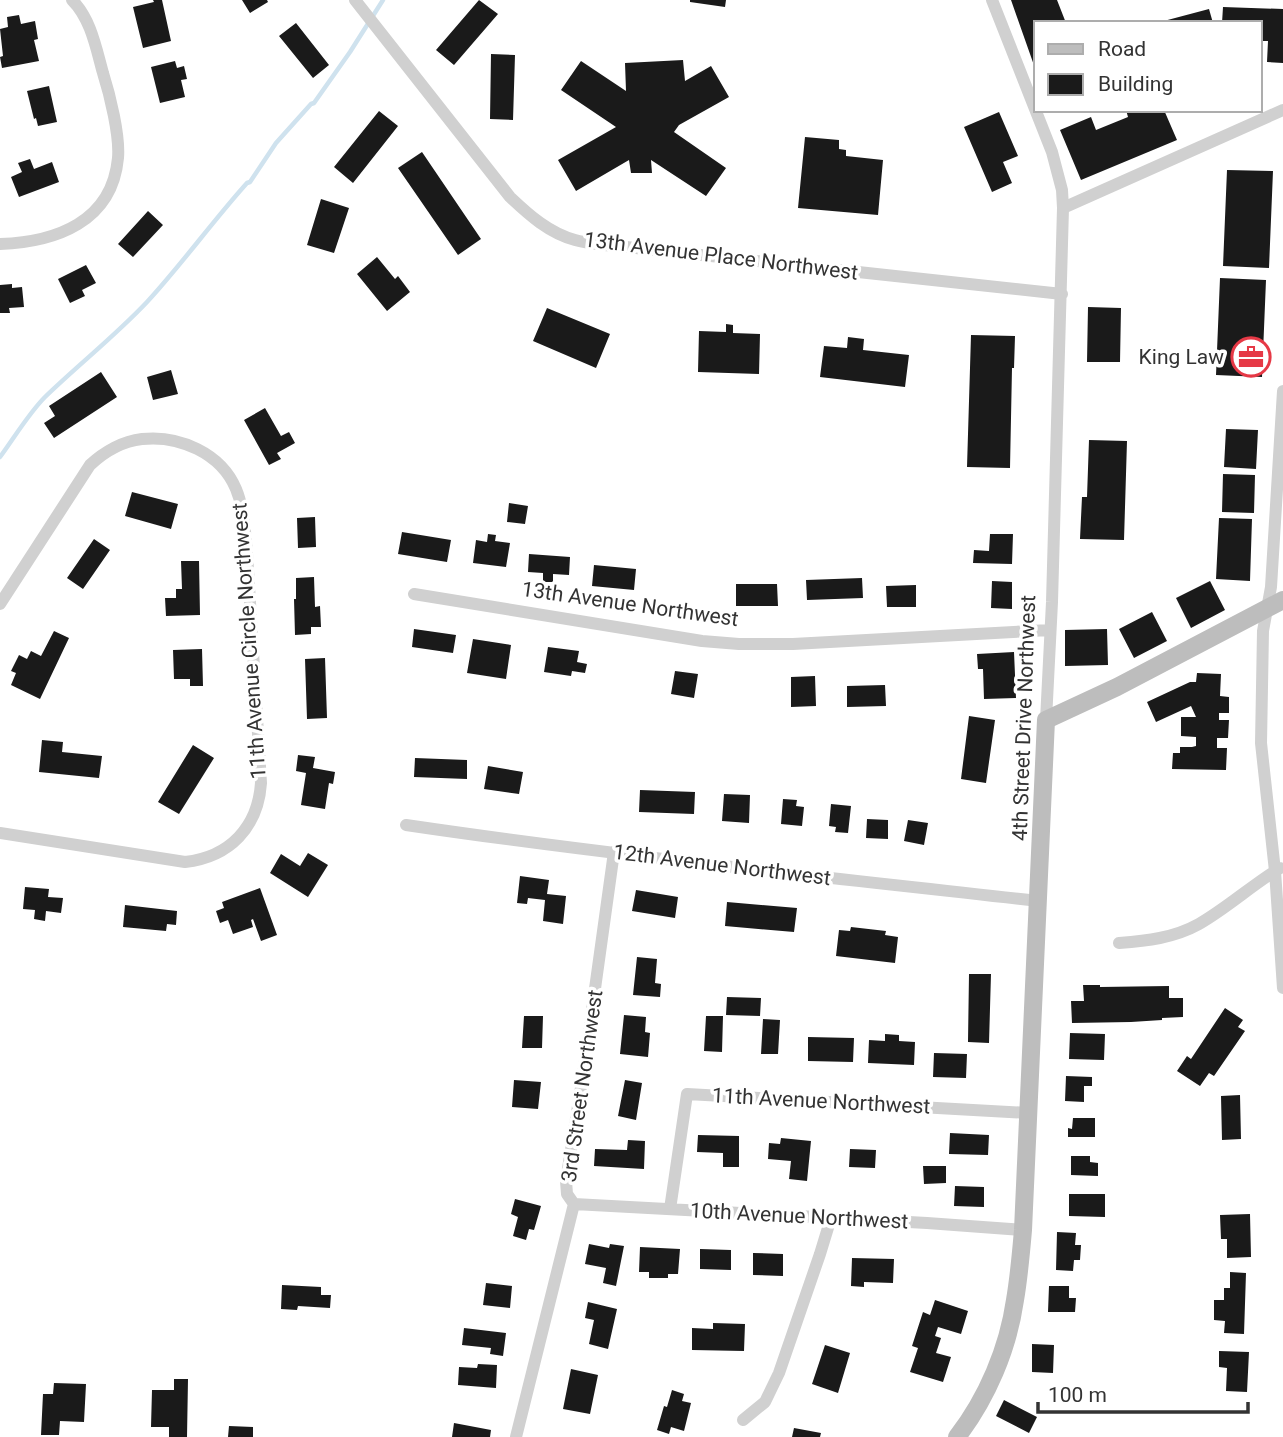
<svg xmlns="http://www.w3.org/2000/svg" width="1283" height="1437" font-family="Roboto,sans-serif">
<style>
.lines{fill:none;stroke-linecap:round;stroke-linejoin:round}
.stream{stroke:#cfe2ee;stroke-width:4.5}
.building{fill:#1a1a1a}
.minor{stroke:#d0d0d0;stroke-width:12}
.secondary{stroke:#bdbdbd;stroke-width:18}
.labels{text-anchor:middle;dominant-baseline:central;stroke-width:7;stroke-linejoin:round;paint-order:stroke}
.street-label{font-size:21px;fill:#333;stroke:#fff}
.poi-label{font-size:21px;fill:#333;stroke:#fff;text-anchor:end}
</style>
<rect width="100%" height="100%" fill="#fff"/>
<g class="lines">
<!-- stream -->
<path class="stream" d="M0,457C14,438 29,413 45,397C78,365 115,336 147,302C182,264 212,222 247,183L250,182L276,143L311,104L314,103L350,52L383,0"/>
</g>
<!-- building -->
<path class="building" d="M153,0H162L171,41L143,48L133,7L154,2Z
M242,0H267L268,2L250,13Z
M479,0L498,14L454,65L436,50Z
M690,0H726L725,7L690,2Z
M1011,0H1057L1066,23H1036V71Z
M1223,7L1283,9V63L1267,62L1268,41H1260V23H1222Z
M1209,9L1213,23H1160V22Z
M19,15L21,24L35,21L38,39L34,40L39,61L2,68L0,57L3,56L0,29L8,27L7,17Z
M296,23L329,65L313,78L279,36Z
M491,54L515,55L513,120L490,119Z
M683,60L685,81L711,66L729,97L679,125L674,132L726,168L706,196L651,160L652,173H631L629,160L576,191L558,160L616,127L561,90L581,61L626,91L625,63Z
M175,61L177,68L184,66L187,79L181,80L185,97L160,103L151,67Z
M49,86L57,122L38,126L36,118L34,119L27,91Z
M1126,110H1164L1177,140L1081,180L1060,130L1091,117L1096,130L1128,117Z
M379,111L398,126L353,183L334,167Z
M999,112L1018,156L1003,162L1012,183L992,192L964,127Z
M805,137L839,140V149L846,150V156L883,160L878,215L798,208Z
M422,152L481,239L458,255L398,168Z
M30,159L34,169L52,162L59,182L19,197L11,177L22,172L18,163Z
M1227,170L1273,171L1269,268L1223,266Z
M321,199L349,208L334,253L307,245Z
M148,211L163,225L133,257L118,244Z
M377,257L395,279L398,276L410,292L387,311L357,274Z
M86,265L96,283L82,290L85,296L70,303L58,279Z
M1220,278L1266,280L1262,377L1216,375Z
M12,284V288L22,287L24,307L9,308L10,313H0V285Z
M1088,307L1121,308L1120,362H1087Z
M547,308L610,334L596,368L533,341Z
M726,324L733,325V333L760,334L759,374L698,372L699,331L726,332Z
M971,335L1015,336L1014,368H1012L1010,468L967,467Z
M848,337L864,339L863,350L909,355L905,387L820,377L824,346L847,348Z
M171,370L178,394L153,400L147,377Z
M101,372L117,397L54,438L44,423L55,416L49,406Z
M265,408L281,436L289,432L295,443L277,453L281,459L269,465L244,420Z
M1226,429L1258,430L1256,469L1224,467Z
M1089,440L1127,441L1124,540L1080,539L1082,497H1087Z
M1223,474L1255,475L1254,513L1222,512Z
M132,492L178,504L171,529L125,516Z
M509,503L528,506L525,524L507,522Z
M315,517L316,547L298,548L297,518Z
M1219,518L1252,519L1250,581L1216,579Z
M402,532L451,540L447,562L398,554Z
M488,534L496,535L495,541L510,543L506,567L473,563L476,540L487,542Z
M990,534H1013L1012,564L973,563L974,550L989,551Z
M94,539L110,550L83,589L67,578Z
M529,554L570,557L569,575L553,574V582H543V573L528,572Z
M181,561H199L200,615L166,616L165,598H176V589H182Z
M594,565L636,569L634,590L592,586Z
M314,577L315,607L320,606L321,627H311V634L295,635L294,599H296V578Z
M862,578L863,598L807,600L806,580Z
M992,581L1012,582V609L991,608Z
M1210,581L1225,610L1191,628L1176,598Z
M736,584H777L778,606H736Z
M916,585V607H887L886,586Z
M1152,612L1167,641L1134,658L1119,629Z
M414,629L456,635L453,653L412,647Z
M1107,629L1108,665L1065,666V630Z
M54,631L69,638L40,699L11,685L16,673L11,671L19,655L27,659L31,651L41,656Z
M473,639L511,645L506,679L467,673Z
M548,647L579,651L577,662L587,664L585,673L572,671L571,676L544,672Z
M202,649L203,686H190V679H174L173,650Z
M1014,652L1016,698L984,699L983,669H978L977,654Z
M325,658L327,718L307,719L305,659Z
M675,671L698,674L694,698L671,694Z
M1197,673L1221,674L1220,696L1229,697V713H1219V720H1229L1228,738H1217V748H1227L1226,770L1172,769L1173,753H1180V747H1192L1196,746V737L1181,736V717H1196L1191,706L1156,722L1147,702L1190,682H1196Z
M815,676L816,706L791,707V677Z
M885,685L886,706L847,707V686Z
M969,716L995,720L986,783L961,779Z
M42,740L63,742L62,752L102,756L99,778L39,772Z
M193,745L214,758L179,814L158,802Z
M298,755L315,757L313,768L335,772L333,784L329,783L325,809L301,805L306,773L296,771Z
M415,758L467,760V779L414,777Z
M488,766L523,772L519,794L484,789Z
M640,790L695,792L694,814L639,812Z
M724,794L750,795L749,823L722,821Z
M783,799L797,800L796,806L804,807L802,826L781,824Z
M831,804L851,806L848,833L835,832L836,827L829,826Z
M867,819L888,820V839L866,838Z
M908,820L928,823L924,845L904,841Z
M308,853L328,865L308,897L270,873L281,854L300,866Z
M520,876L549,880L547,894L566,896L563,924L543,921L545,900L528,898L527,904L517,903Z
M25,887L49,889L48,897L63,898L61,913L46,911L45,921L34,919L35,910L23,909Z
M260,888L277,935L261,941L253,919L251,920L253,927L233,934L228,920L220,923L216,911L224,908L222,902Z
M636,890L678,897L675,918L632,911Z
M727,902L797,908L794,932L725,926Z
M125,905L177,911L176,925L167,924L166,931L123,927Z
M851,927L886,931L885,935L898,937L895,963L836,956L839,930L850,931Z
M637,957L657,959L655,983L661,984L660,997L633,995Z
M969,974H991L989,1043L968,1042Z
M1083,985H1100V987L1169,986V998H1183V1017L1162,1018V1020L1131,1022L1072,1023L1071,1001H1084Z
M727,997L761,998L760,1016L726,1015Z
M1225,1008L1243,1020L1238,1027L1245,1031L1214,1076L1209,1073L1200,1086L1177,1071L1187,1056L1191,1059Z
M624,1015L646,1017L645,1032L650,1033L648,1057L620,1054Z
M524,1016H543L542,1048H522Z
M706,1016H723L722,1052L704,1051Z
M763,1019L780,1020L778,1054H761Z
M1070,1033L1105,1034L1104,1060L1069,1059Z
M885,1034L899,1035V1041L915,1042L914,1065L868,1063L869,1040L885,1041Z
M808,1037L854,1038L853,1062L808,1061Z
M934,1053L967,1054L966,1078L933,1077Z
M1066,1076L1092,1077V1086H1084V1102L1065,1101Z
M514,1080L541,1082L538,1109L512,1107Z
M625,1080L642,1083L636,1120L618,1116Z
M1240,1095L1241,1139L1222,1140L1221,1096Z
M1073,1118H1095V1137H1068V1128L1072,1129Z
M950,1133L989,1135L988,1155L949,1154Z
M698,1135L739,1136V1167H723V1153L697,1152Z
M781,1138L811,1141L807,1181L789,1179L791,1161L768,1159L769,1143L780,1144Z
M628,1140L645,1141L644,1169L594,1166L595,1149L627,1150Z
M850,1149L876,1150L875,1168L849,1167Z
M1071,1156H1090V1162L1098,1163V1176L1071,1175Z
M923,1166H946V1183L924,1184Z
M955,1186L984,1187V1207L954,1206Z
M1069,1194H1105V1217L1069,1216Z
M515,1199L541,1206L534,1230L529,1229L526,1240L513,1236L518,1217L511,1214Z
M1250,1214L1251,1257L1227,1258V1239H1221L1220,1215Z
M1057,1232L1076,1233L1075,1245H1081L1080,1260H1074L1073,1271L1056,1270Z
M589,1244L609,1248L610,1244L624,1246L616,1286L603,1283L606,1268L585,1264Z
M640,1247L680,1249L678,1274H668V1278H649V1272H639Z
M700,1249L731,1250V1270L700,1269Z
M753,1253L783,1254V1276L753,1275Z
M852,1258L894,1259L893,1283L864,1282V1287L851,1286Z
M1230,1272L1246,1273L1244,1334L1224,1333L1225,1321L1214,1320V1300H1224V1288H1230Z
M486,1283L512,1286L510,1308L483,1305Z
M282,1285L321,1287V1295H331L330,1308L298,1306L297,1310L281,1309Z
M1049,1286H1069V1298H1076L1075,1312H1048Z
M935,1300L968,1311L961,1334L938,1327L935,1336L941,1338L936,1353L951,1357L943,1382L910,1372L918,1348L912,1346L923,1312L930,1315Z
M588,1302L617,1309L608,1349L589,1344L594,1320L585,1318Z
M713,1323L745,1324L744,1351L692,1350V1328L713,1329Z
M464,1328L506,1333L503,1356L490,1354L491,1348L462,1345Z
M1032,1344L1054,1345L1053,1373L1032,1372Z
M825,1345L850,1353L838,1393L812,1384Z
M1219,1351L1249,1352L1247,1392L1226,1391L1227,1368L1219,1367Z
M478,1364L497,1365L496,1388L458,1385L459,1367L477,1368Z
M571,1369L598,1375L590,1414L563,1409Z
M174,1379H188L187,1437H169V1427H151L152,1390H174Z
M54,1383L86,1384L84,1422L60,1421L59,1435H41L43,1394H53Z
M672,1390L684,1394L682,1401L691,1403L684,1431L671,1427L669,1434L657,1430L664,1406L667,1407Z
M1004,1400L1037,1417L1029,1433L996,1416Z
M454,1423L491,1430L490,1437H452Z
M229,1426L253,1427V1437H228Z
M794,1428L821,1433L820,1437H792Z"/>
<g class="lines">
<!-- minor -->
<path class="minor" d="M355,0L510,197C529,215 549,233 575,240C594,245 616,246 636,248L1062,294
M992,0L1052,152L1062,190L1063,208L1052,602L1046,720
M1063,208L1283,110
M0,244C56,242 112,222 118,158C120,136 110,95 103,73C96,48 91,19 72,0
M1283,391L1271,587L1263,631L1261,743L1275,871L1283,988
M414,594L702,641L739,644H793L1050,630
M0,604L90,465C104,452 123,441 142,439C179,435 221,453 236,489C244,508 245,532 247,553L261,783C258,827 230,857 185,862L0,833
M406,825C616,856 827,877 1038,901
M1119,943C1146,941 1174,938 1199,924C1227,908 1252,885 1280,868
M574,1204L927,1223L1023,1230
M670,1209L687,1094L1029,1113
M743,1420L765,1402L779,1373L820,1254L831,1218
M516,1437L574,1204L567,1194L566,1181L583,1075L614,852"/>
<!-- secondary -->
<path class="secondary" d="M957,1437C987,1398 1008,1349 1015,1300C1019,1277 1021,1253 1023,1230L1046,720L1117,687L1283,600"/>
</g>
<!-- icons -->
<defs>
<g id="office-ring" transform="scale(2.0125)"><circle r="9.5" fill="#fff" stroke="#e63946" stroke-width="1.5"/><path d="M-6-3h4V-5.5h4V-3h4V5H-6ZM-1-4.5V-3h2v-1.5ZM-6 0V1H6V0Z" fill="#e63946"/></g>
</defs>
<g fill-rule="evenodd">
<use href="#office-ring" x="1251" y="357"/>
</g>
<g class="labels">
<!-- street labels -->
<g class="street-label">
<text transform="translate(721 256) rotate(7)">13th Avenue Place Northwest</text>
<text transform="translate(630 604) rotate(8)">13th Avenue Northwest</text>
<text transform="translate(249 641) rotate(-94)">11th Avenue Circle Northwest</text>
<text transform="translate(1024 718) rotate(-88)">4th Street Drive Northwest</text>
<text transform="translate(722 865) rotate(7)">12th Avenue Northwest</text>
<text transform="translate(582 1086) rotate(-82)">3rd Street Northwest</text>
<text transform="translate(821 1101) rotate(3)">11th Avenue Northwest</text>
<text transform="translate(799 1216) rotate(3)">10th Avenue Northwest</text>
</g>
<!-- poi labels -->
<g class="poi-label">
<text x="1224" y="357">King Law</text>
</g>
</g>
<!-- legend -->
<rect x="1034" y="21" width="228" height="91" fill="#ffffff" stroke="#adadad" stroke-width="2"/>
<rect x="1048" y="44" width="35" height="10" fill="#bdbdbd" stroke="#adadad" stroke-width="2"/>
<text x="1098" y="56" font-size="21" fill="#333333">Road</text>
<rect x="1048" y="74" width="35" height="21" fill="#1a1a1a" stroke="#adadad" stroke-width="2"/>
<text x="1098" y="91" font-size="21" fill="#333333">Building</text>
<!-- scale -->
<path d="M1038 1402v10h210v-10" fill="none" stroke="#333333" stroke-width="3.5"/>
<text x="1048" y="1402" font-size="21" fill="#333333" stroke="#ffffff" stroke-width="5" paint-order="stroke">100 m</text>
</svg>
